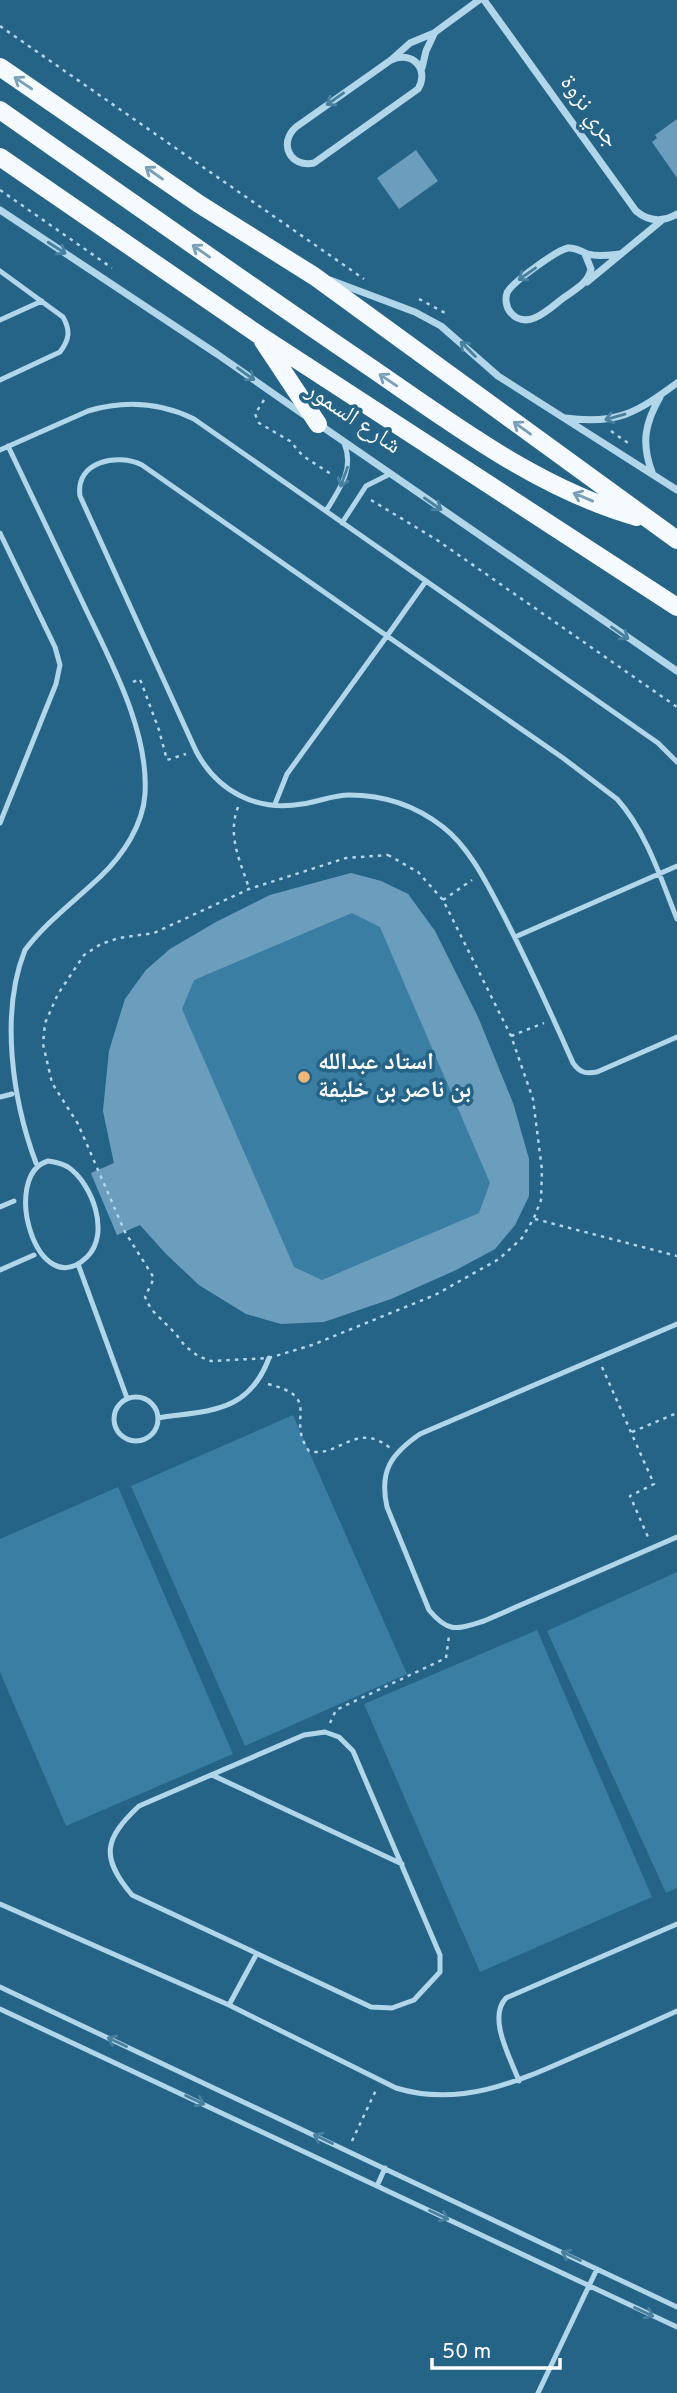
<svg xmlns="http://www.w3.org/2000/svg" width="677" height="2393" font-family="Overpass,'Noto Naskh Arabic',sans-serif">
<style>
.green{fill:#3a7ea4}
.building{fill:#6a9ebc;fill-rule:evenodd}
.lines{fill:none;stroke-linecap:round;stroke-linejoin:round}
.path{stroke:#b1d5e9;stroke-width:2.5;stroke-dasharray:3.5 5;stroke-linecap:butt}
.lane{stroke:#b1d5e9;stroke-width:5}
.street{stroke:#b1d5e9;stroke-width:7}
.primary{stroke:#f4fafe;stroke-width:18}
.oneway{stroke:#789fb7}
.oneway2{stroke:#4880a0}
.poi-dot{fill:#f2b675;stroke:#256387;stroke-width:2.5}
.labels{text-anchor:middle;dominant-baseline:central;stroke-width:7;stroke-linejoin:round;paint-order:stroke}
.street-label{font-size:24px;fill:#fff;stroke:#256387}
.poi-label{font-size:24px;font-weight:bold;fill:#fff;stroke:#256387;text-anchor:start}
</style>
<rect width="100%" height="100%" fill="#256387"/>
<!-- green -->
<path class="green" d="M351,873L381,881L408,894L435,931L478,1017L513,1103L529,1159V1196L515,1225L495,1249L456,1270L391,1299L281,1324L246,1314L199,1285L140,1225L117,1235L91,1174L114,1163L103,1111L109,1051L125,999L146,970L170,949L216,922L270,895Z
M293,1415L407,1674L245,1746L131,1486Z
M118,1487L233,1754L66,1826L0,1672V1539Z
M677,1572V1888L666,1893L547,1631Z
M537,1630L652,1897L480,1972L364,1704Z"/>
<!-- building -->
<path class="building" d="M677,119V178L652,142L657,138L655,135Z
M416,150L438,181L399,209L377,178Z
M351,873L381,881L408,894L435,931L478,1017L513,1103L529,1159V1196L515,1225L495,1249L456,1270L391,1299L324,1322L281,1324L246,1314L199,1285L166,1254L140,1225L117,1235L91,1173L114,1163L103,1111L109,1051L125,999L146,970L170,949L216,922L270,895ZM352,913L380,927L490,1183L479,1213L322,1280L294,1267L182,1009L194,980Z"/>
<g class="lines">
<!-- path -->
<path class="path" d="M0,26L364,279
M0,190L112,268
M419,299L447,314
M264,400L255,414L259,423L290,441L303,456L334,476
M611,431L628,443
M371,500L437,540L677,707
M133,682L140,679L159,730L167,760L186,754
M238,807C227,835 240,861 249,888
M388,855L418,872L443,900L511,1036L533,1099L542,1170L541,1200L534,1218L522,1238L499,1259L435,1295L312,1345L269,1358L211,1361L198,1356L185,1346L175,1333L151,1309L145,1297L154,1278L125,1232L78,1124L52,1083L43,1044L45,1023L58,994L84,955L101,944L119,938L154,933L249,889L346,858Z
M443,900L472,880
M511,1036L544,1023
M535,1219L677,1256
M602,1367L654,1484L630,1496L648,1537
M268,1384C324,1398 285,1418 309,1451C338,1459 356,1420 390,1448
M632,1432L677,1413
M330,1723L336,1710L446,1658L449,1636
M352,2141L376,2090"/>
<!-- lane -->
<path class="lane" d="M0,271L63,317C71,331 69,340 60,352L0,380
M0,320L42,301
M8,446C32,497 57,548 81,599C108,657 149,728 145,794C143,825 123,855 101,876C76,900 46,922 25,950C0,1012 12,1099 36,1163
M0,450L88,411C125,400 159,402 194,419L658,743L677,762
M326,511C339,490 355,469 344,443
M342,523L366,486L390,474
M0,533L55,647L60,665L56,684L0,823
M426,581L387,636L142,465C118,453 75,461 80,496L196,751C217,791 256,812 302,804C318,802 333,795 349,795C384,795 415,805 443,827C470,848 487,884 503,914C528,963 551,1013 573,1063C580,1073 586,1074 597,1072L677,1037
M275,804L287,774L387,636L563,758L617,799C646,831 661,879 677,919
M515,937L677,866
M0,1097L12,1094
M48,1161C55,1162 61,1163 68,1167C92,1183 111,1234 87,1257C37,1305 0,1175 48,1161Z
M0,1207L14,1201
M78,1264L127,1398
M0,1270L34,1255
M677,1324L420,1434C391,1454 379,1471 387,1507L429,1610C449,1634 457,1629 484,1621L677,1537
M114 1419a22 22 0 1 1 44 0a22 22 0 1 1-44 0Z
M158,1418C209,1410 248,1414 269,1358
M325,1732L339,1737L353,1751L440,1955V1972L414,2000L392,2008L371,2007L132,1895C100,1857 104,1839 139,1806L304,1735Z
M212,1775L402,1864
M0,1904L229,2005L396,2088C461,2108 519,2081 578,2055C611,2041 644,2026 677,2011
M0,1987L677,2307
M229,2005L256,1955
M0,2009L677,2327
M519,2081C511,2059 487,2018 506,1998L677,1924
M377,2186L385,2168
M538,2393L597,2269"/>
<!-- street -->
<path class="street" d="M484,0L636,211C649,222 663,222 677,214
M391,60C412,50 430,69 418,89L314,163C290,168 278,143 296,127L391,60L410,43L434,33L479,0
M422,68L426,51L434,34
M0,210L217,354L304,415
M585,254L591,269C588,284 574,290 562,299C549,309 527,331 511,313C506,308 505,299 507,293C511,283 557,250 568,248C576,247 581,252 588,254C598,257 610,255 620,254
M330,280L415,312L441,326L498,376L677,490
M587,282L661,221
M565,418C617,425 636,413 677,383
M317,423L677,671
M652,472C641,443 645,423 660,397"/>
<!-- primary -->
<path class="primary" d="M0,67L199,204L314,276L677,540
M0,110C120,194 240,279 361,361C448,420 535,488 637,517
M0,157L259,335L677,607
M263,341L318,424"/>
</g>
<!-- one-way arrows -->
<defs><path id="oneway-shaft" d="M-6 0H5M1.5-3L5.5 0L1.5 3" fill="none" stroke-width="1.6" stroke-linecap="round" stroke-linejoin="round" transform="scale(1.75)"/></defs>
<g class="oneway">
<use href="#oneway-shaft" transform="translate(23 83) rotate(-146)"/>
<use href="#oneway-shaft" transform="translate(154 173) rotate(-145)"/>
<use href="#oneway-shaft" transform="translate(201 251) rotate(-145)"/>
<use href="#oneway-shaft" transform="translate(388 380) rotate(-146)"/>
<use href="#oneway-shaft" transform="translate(522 428) rotate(-144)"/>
<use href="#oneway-shaft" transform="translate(583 497) rotate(-157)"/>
</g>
<g class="oneway2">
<use href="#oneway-shaft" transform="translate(335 99) rotate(145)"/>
<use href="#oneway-shaft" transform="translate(57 248) rotate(33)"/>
<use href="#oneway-shaft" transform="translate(527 274) rotate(145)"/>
<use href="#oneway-shaft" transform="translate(468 349) rotate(-135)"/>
<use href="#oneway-shaft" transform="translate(246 374) rotate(36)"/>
<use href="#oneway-shaft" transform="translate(615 417) rotate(164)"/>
<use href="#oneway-shaft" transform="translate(344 477) rotate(110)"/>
<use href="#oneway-shaft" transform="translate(433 504) rotate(35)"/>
<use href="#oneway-shaft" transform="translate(620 633) rotate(35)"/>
<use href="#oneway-shaft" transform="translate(117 2042) rotate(-155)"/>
<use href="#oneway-shaft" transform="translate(195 2100) rotate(25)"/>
<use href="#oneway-shaft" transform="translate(323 2139) rotate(-155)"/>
<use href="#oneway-shaft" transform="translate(439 2215) rotate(25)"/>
<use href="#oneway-shaft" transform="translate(571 2256) rotate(-155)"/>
<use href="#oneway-shaft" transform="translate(644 2312) rotate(25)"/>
</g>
<!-- markers -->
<circle class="poi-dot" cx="304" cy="1077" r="7"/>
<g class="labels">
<!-- street labels -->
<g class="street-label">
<text transform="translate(589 112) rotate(54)">جري نزوة</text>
<text transform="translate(353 419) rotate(34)">شارع السمور</text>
</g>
<!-- poi labels -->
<g class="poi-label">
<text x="318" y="1063">استاد عبدالله<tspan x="318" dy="28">بن ناصر بن خليفة</tspan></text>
</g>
</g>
<!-- scale -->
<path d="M432 2358v10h128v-10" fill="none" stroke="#ffffff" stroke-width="3.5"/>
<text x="442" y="2358" font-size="21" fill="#ffffff" stroke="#256387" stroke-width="5" paint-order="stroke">50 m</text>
</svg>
